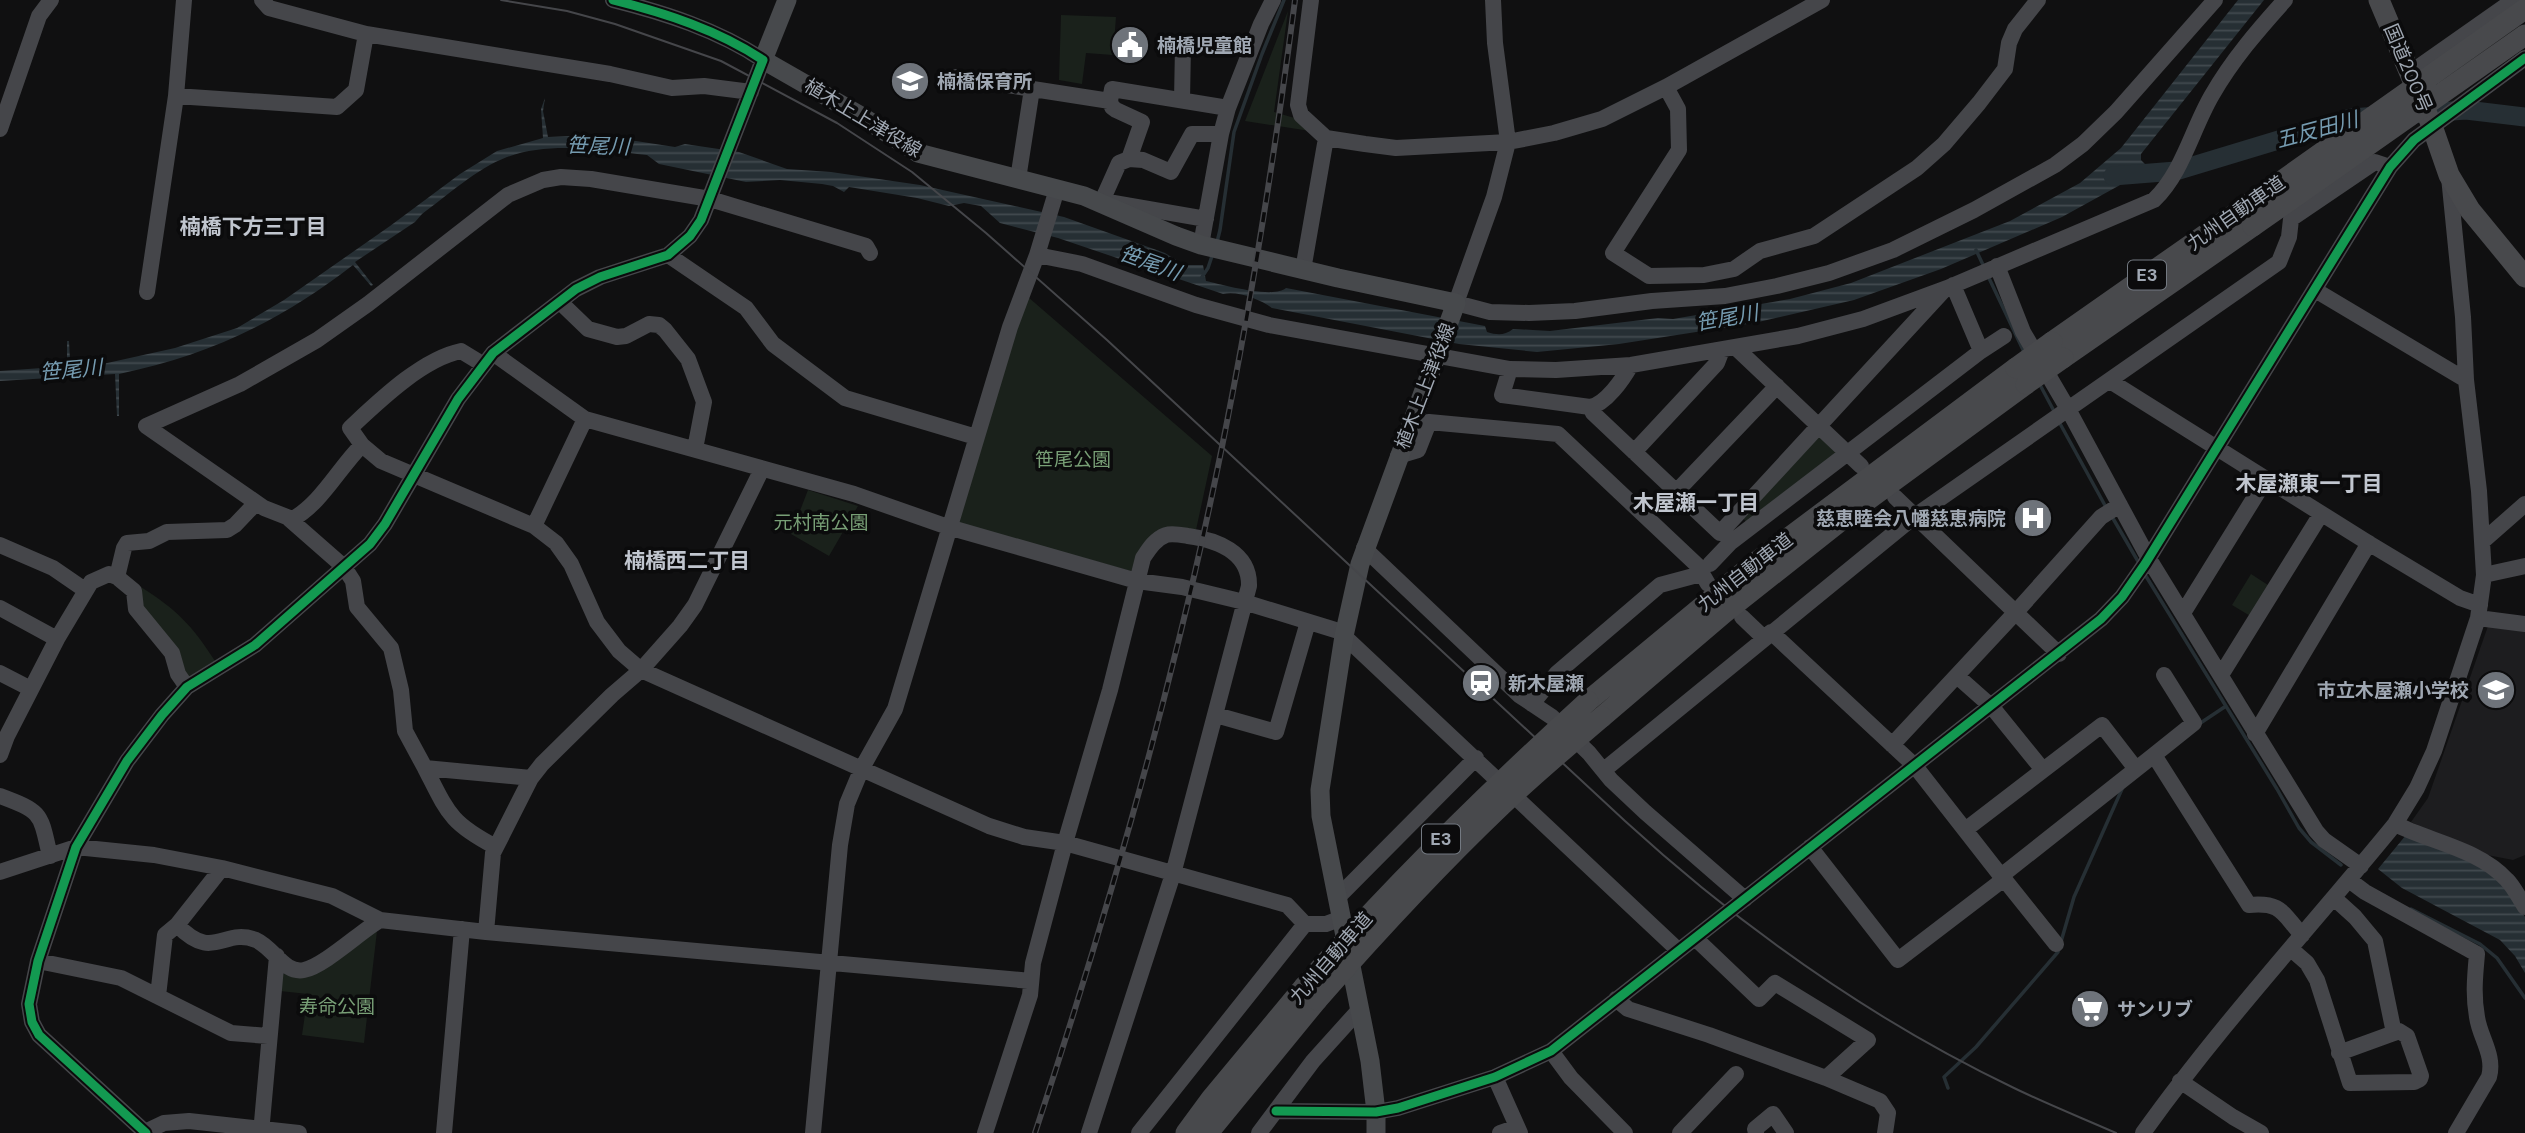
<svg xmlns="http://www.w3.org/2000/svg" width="2525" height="1133" font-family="'DM Sans','Noto Sans JP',sans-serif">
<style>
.built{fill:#1d1d1f}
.park{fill:#1a211b}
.water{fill:url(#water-rules)}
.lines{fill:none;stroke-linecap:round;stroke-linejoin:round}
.stream{stroke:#262f34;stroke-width:3.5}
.river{stroke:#262f34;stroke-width:19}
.minor{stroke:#45464a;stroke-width:16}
.major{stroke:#47494c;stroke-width:19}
.highway{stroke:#48494c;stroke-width:21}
.tram{stroke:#45464a;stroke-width:2}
.rail-casing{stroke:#45464a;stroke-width:6}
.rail{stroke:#0b0b0c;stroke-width:3.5;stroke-dasharray:10;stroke-linecap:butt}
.highway-bridge{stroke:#48494c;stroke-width:21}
.cycleway-casing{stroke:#0b0b0c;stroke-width:13}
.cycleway{stroke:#139951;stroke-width:9}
.labels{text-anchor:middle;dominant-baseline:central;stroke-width:7;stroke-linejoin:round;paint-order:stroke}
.shield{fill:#0b0b0c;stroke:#737981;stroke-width:2}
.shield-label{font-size:18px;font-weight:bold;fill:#a0a8b3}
.poi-label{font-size:19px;font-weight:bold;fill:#a0a8b3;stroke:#0b0b0c;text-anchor:start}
.street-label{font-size:19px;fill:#a0a8b3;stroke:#0b0b0c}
.park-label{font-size:19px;fill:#789f76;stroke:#0b0b0c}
.water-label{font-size:21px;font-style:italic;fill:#759bb0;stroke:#0b0b0c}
.neighbourhood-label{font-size:21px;font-weight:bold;fill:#c1c6cf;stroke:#0b0b0c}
</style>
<defs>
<pattern id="water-rules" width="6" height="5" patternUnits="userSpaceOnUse" patternTransform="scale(1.75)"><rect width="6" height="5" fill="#262f34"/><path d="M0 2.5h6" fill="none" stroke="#424a4f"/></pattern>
</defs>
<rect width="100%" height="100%" fill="#101011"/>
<!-- built -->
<path class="built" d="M2488,626L2525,631V855L2513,860L2477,853L2411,822L2428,798Z"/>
<!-- park -->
<path class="park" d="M1288,11L1274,112L1298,119L1310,131L1245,121Z
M1061,15L1116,17L1113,55L1086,53L1082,84L1059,80Z
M1028,297L1212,456L1196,530L1168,528L1134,572L958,523L1015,329Z
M1819,434L1841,454L1748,524L1741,516Z
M808,490L858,506L829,556L791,534Z
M2251,574L2271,587L2252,617L2232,605Z
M141,587C177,610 192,625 215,661L190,680L142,610Z
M377,931L364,1043L302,1035L308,994L280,991L283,973L299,977Z"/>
<!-- water -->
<path class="water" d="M2238,0H2264L2141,154V160L2146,165L2131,179L2062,217L1941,269L1854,300L1754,323L1619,344L1537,352L1459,344L1272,308C1259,299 1239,291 1223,294L1058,238L1000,223L981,206L964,203L949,206L917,198L849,187L844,192L833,186L822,184L780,180L746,182L659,164L647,155C602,150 550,141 507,157C476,169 448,195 422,214L415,222L355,262L373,285L371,286L353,265C281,321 208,356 119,374V416H117L115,374L0,381V371L70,366L67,363V341H69L70,360L80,369L175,348L237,328L284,300L390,226L460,174L497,151L543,138L541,109L545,98L543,111L548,137L570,136L636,141L675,147L685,144L739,152L787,169L831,172L920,185L1064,217L1165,253L1184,265H1203L1206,281C1223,285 1274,299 1286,288L1485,326L1487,332C1497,335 1504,336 1513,329L1550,331L1658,318L1673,319L1790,299L1851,283L2010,221L2080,183L2121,148Z
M2406,835L2487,869L2507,887L2525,917V973L2515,956L2500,940L2402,888L2378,869Z"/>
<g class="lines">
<!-- stream -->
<path class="stream" d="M1217,242L1220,230L1234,132L1262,54L1284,0
M1976,250L1985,269
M1988,276L2025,354
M1202,277L1208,268L1213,253
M2039,383L2055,413
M2058,420L2107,509
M2111,515L2139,563
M2144,573L2277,789L2299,828L2311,842L2341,865
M2199,724L2226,706
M2411,909L2480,944L2497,958L2525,998
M1948,1088L1944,1077L1976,1047L2058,952L2074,897L2122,789"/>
<!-- river -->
<path class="river" d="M2411,114L2466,110L2525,117
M2113,176L2176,171L2351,118L2378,116"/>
<!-- minor -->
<path class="minor" d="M262,0L269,8L366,34L610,74L672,88L704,86L751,92
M1311,0L1298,105L1301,115L1326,138L1365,144L1396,148L1508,142L1554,133L1602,119L1666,87L1822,0
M1493,0L1495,43L1508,142L1494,197L1456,303L1490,312L1529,313L1575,311L1652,301L1725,296L1777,286L1829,273L1893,250L1974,210L2055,165L2083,144L2116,112L2215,0
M2410,73L2514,0
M956,77L1110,101L1112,89L1228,108
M1666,87L1678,109L1679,150L1613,253L1649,276L1704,275L1734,269L1760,251L1814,236L1917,168L1944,144L1979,103L2005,69L2009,43L2015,29L2038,0
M176,96L337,107L356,90L366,34
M1182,100L1183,46L1252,45
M0,129L39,16L51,0
M1129,159L1143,160L1171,172L1192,134H1221
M1018,179L1032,89
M1102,201L1119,163L1129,159L1142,122L1116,110L1112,107L1110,101
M1108,202L1206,219
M1201,245L1221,134L1228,108L1261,24L1273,0
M668,255L746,308L773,344L845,398L976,437
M1037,255L1082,264L1196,305L1269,325L1510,369L1556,370L1631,365L1798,336L1863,319L1947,288L2154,200C2183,172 2192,129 2212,95C2232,60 2258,30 2285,0
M1997,266L2023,332L2068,409L2149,559L2316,831L2324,840L2361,866
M1303,270L1326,138
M2315,290L2466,380
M147,292L176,96L184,0
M560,302L588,329L617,337L626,336L649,324L659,325L665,330L688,359L704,402L695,449
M1735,347L1861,466
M1981,351L2004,336
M493,353L585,419L854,494L948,527L1137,581L1182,587L1244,602L1345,633
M484,365L461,351C422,359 379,401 350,428L362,445L381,461L534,526L556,543L571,564L597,622L619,651L641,670L989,826L1024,837L1065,843L1287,905L1305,924H1326L1342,918
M1631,365C1623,379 1606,404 1590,407L1593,413L1720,533L1945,289
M1510,369L1502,395L1590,407
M2110,381L2370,544L2460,598L2480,605
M1634,452L1717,363L1722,350
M1398,456L1418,450L1429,422L1558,434L1697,565L1708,584
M1676,492L1777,386
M1895,497L2059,654
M291,520C321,504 338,469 362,445
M534,526L585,419
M2483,541L2525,504
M0,545L53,568L85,590
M1364,548L1519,695L1552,717L1589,753L1611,780L1645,812L1745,899
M1710,564L1730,543L1981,351L1953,285
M2484,575L2525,566
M117,577L124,548L127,543L149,541L167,532L227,530L235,525L256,503
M0,608L57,639
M2183,613L2266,479
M1742,617L1764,638
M2478,618L2525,624
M1771,632L1915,766L2001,876
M1344,636L1678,950
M0,673L31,689
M2221,675L2321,514
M1957,676L1992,707L2043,770
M1532,704L1557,673L1660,585L1701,574
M1216,715L1276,732L1308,622
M2255,734L2369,543
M1892,745L2016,612L2101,517L2120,505
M0,755L7,736L57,639L91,582L109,574L117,577L134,591L136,609L172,653L178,674L187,687
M2154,755L2194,723L2164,675
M425,768C448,813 450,823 496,847
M1604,770L1915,516L2279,262L2289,237L2291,219L2375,162L2390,167
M531,778L425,768L405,731L401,690L391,648L357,607L353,581L344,567L287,517L264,508L146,426L240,384L317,340L368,304L508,195L543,180L561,177L591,179L710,199L866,246L870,253
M0,796C43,812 40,813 50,856
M2395,824C2431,842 2479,849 2507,880C2514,887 2519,898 2525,907
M1965,830L2102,725L2136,769
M1810,847L1898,960L2004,879L2001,876L2154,755L2249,905C2282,902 2282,913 2302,935
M0,872L76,847L154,855L222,868L332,896L380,920L486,932L1031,981
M2004,879L2056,944
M2349,880L2365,892L2477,954C2475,976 2473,995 2477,1017C2480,1038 2495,1055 2489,1077L2456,1133
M1338,897L1476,758
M177,925C214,963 223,927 256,940C274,948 284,974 304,970C324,966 360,932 380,920
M486,932L493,853L531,778L542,764L612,695L641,670L680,626L695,605L762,469
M1695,938L1759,999L1775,983L1868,1040L1826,1078
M2291,949L2307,963L2317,980L2350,1083L2414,1082L2420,1079L2421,1076L2407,1036L2399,1031L2394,1033L2375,941L2355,917L2334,898
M38,961L121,978L231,1033L268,1036
M158,996L165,935L177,925L222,868
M1616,999L1628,1009L1709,1035L1826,1078L1880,1101L1888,1113L1885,1133
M1551,1051L1571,1078L1625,1133
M2339,1053L2394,1033
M1495,1077L1520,1133
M2180,1081L2233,1117L2261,1133
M1276,1111L1376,1112L1398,1108L1495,1077L1551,1051L2101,619L2122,597L2145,564L2390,167L2414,140L2525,58
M145,1132L164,1123L189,1121L299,1133
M146,1133L39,1035L32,1022L29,1004L38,961L76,847L127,761L162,715L187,687L255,645L370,544L385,524L458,399L493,353L576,289L600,277L668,255L690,236L701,220L763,60C718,30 665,13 613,0
M261,1133L277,956
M444,1133L462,929
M813,1133L840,845L847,804L862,768L895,709L1010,327L1037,255L1057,189
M985,1133L1030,995L1033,963L1065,843L1110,690L1143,558C1149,549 1155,539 1166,535C1172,533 1182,535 1188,536C1216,540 1250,552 1249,586L1173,874L1089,1133
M1139,1133L1305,924
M1259,1133L1313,1061L1359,1010
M1500,1133L1517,1127
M1680,1133L1736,1074
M1756,1133L1755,1129L1773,1114L1786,1133
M2143,1133C2220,1025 2311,927 2395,824L2417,788L2434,751L2478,618L2484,575L2479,491L2466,380L2463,317L2449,177"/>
<!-- major -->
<path class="major" d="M787,0L763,60L861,116L918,153L1084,196L1176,236L1201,245L1338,278L1456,303L1360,564L1344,636L1320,790L1321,816L1370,1061L1376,1112V1133"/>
<!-- highway -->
<path class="highway" d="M2379,0L2432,126L2449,175L2470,210L2525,277
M2052,342L2242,209
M2063,358L2253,226
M1588,701L1751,566L2016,368
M1602,717L1724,613L1858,507L2026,384
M1186,1133L1211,1099L1304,987
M1208,1133L1317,1000"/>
<!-- tram -->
<path class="tram" d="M501,0L567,11L615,24L721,61L837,123L912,172L986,233L1107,340L1625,821C1741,927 1872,1020 2014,1088C2047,1104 2082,1118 2116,1133"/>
<!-- rail casing -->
<g class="rail-casing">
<path id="rail" d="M1035,1133C1089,970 1138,806 1179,639C1231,429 1267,214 1295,0"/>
</g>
<!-- rail -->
<use href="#rail" class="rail"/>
<!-- highway-bridge -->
<path class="highway-bridge" d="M2242,209L2525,9
M2253,226L2525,35
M2016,368L2052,342
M2026,384L2063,358
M1304,987C1393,885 1488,792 1588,701
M1317,1000C1376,933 1437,867 1501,806C1533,775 1568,746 1602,717"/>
<!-- cycleway casing -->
<g class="cycleway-casing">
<path id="cycleway" d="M1276,1111L1376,1112L1398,1108L1495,1077L1551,1051L2101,619L2122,597L2145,564L2390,167L2414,140L2525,58
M146,1133L39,1035L32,1022L29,1004L38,961L76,847L127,761L162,715L187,687L255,645L370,544L385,524L458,399L493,353L576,289L600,277L668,255L690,236L701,220L763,60C718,30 665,13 613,0"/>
</g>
<!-- cycleway -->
<use href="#cycleway" class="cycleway"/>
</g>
<!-- icons -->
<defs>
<g id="civic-disc" transform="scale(2.0125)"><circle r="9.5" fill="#6e737a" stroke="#0b0b0c"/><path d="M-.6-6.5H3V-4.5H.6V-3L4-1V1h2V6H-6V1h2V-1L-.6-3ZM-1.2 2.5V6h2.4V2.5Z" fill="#fff"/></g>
<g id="school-disc" transform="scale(2.0125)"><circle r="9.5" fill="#6e737a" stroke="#0b0b0c"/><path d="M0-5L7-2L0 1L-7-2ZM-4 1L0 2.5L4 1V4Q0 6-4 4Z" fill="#fff"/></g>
<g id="hospital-disc" transform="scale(2.0125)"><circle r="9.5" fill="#6e737a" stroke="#0b0b0c"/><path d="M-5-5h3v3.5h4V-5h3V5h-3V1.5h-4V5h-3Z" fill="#fff"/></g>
<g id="station-disc" transform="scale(2.0125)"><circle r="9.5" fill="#6e737a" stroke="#0b0b0c"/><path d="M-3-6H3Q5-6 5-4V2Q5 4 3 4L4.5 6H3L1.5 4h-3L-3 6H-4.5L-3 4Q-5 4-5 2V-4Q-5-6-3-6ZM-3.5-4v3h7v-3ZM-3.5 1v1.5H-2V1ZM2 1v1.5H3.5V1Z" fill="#fff"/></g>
<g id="supermarket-disc" transform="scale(2.0125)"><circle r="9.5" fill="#6e737a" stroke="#0b0b0c"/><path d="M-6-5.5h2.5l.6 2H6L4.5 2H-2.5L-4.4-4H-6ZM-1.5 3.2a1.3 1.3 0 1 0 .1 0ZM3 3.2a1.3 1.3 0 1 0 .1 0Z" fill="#fff"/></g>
</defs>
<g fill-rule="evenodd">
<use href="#civic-disc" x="1130" y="45"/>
<use href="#school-disc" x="910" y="81"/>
<use href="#hospital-disc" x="2033" y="518"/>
<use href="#station-disc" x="1481" y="683"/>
<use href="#school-disc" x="2496" y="690"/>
<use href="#supermarket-disc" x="2090" y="1009"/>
</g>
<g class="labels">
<!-- shield labels -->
<g class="shield">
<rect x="2128" y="260.5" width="38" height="29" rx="5"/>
<rect x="1422" y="824.5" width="38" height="29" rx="5"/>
</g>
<g class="shield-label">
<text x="2147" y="275">E3</text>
<text x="1441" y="839">E3</text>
</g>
<!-- poi labels -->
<g class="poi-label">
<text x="1157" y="45">楠橋児童館</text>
<text x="937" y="81">楠橋保育所</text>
<text x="2006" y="518" text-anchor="end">慈恵睦会八幡慈恵病院</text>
<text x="1508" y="683">新木屋瀬</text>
<text x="2469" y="690" text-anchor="end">市立木屋瀬小学校</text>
<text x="2117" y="1009">サンリブ</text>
</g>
<!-- street labels -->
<g class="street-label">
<text transform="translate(2408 68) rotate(67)">国道200号</text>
<text transform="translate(863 118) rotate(31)">植木上上津役線</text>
<text transform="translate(2236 213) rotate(-35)">九州自動車道</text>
<text transform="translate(1425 386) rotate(-69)">植木上上津役線</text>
<text transform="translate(1745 572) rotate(-38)">九州自動車道</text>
<text transform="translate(1331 958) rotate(-49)">九州自動車道</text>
</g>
<!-- park labels -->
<g class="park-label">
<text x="1073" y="459">笹尾公園</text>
<text x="821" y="522">元村南公園</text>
<text x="337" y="1006">寿命公園</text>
</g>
<!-- water labels -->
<g class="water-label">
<text transform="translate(2317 130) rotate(-15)">五反田川</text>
<text transform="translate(598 146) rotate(2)">笹尾川</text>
<text transform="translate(1150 263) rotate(20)">笹尾川</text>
<text transform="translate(1727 318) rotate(-10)">笹尾川</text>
<text transform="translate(71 370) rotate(-5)">笹尾川</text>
</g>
<!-- neighbourhood labels -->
<g class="neighbourhood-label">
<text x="253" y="227">楠橋下方三丁目</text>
<text x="2309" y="484">木屋瀬東一丁目</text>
<text x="1696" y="503">木屋瀬一丁目</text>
<text x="687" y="561">楠橋西二丁目</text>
</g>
</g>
</svg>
